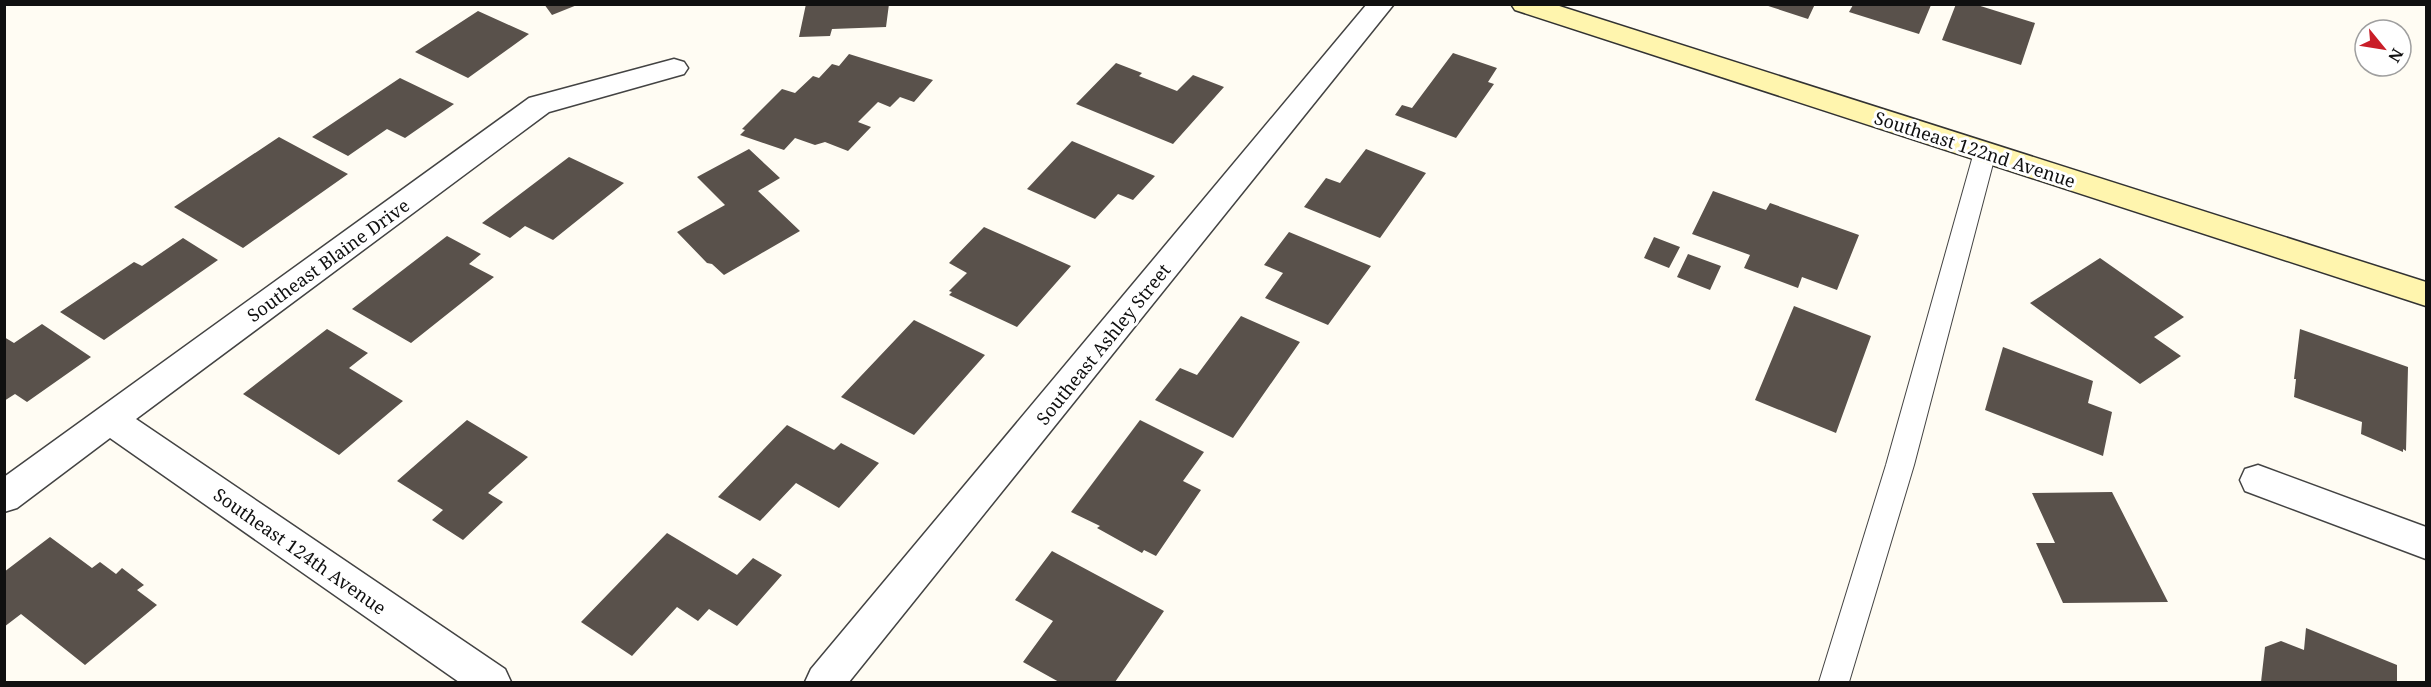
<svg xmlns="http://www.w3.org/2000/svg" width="2431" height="687" font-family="'Noto Serif',serif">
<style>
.building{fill:#59514b}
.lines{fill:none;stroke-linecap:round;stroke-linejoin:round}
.service-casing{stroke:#434343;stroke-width:2}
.minor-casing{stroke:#434343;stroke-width:3}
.secondary-casing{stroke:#323232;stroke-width:3}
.service{fill:#fff;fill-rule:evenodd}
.minor{fill:#fff;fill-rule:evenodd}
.secondary{fill:#fff5ae;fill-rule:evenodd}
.labels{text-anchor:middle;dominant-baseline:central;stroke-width:6;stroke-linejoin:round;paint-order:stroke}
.street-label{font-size:18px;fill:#101010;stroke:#fff}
</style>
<rect width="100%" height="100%" fill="#fffcf3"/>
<!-- building -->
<path class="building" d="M544,4H577V5L552,15Z
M806,4H889L886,27L832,29L830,36L799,37Z
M1762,4H1815L1808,19Z
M1956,4H1974L2035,23L2021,65L1942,40Z
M1853,5H1931L1919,34L1849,12Z
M478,11L529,34L468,78L415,52Z
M1453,53L1497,68L1488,82L1494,84L1456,138L1395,115L1402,105L1412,108Z
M849,54L933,80L914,102L900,97L890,107L878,102L858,122L871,127L848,151L825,142L815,145L795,138L784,150L740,135L745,130L742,129L782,89L795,93L813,76L819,78L832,64L839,66Z
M1116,63L1142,73L1139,76L1177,91L1193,75L1224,87L1173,144L1076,104Z
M400,78L454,104L405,138L387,129L348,156L312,137Z
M279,137L348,174L243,248L174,207Z
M1072,141L1155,176L1133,200L1118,194L1095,219L1027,189Z
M749,149L780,178L758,191L800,231L724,275L712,264L707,263L677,232L725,205L697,177Z
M1366,149L1426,173L1380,238L1304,207L1326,178L1340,183Z
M569,157L624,183L553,240L525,226L510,238L482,223Z
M1713,191L1766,210L1770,203L1859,235L1837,290L1802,277L1798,288L1744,268L1750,255L1692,234Z
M984,227L1071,266L1017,327L949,295L952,292L949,291L967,273L949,263Z
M1289,232L1371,266L1328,325L1265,298L1283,273L1264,265Z
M447,236L481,254L469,264L494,277L411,343L352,309Z
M1654,237L1680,247L1669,268L1644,258Z
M183,238L218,260L104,340L60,312L134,262L142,266Z
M1688,254L1721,266L1710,290L1677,277Z
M2100,258L2184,317L2154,337L2181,356L2140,384L2030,303Z
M1794,306L1871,336L1836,433L1755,400Z
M1241,316L1300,342L1233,438L1155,400L1180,368L1197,375Z
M914,320L985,355L914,435L841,397Z
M42,324L91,357L27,402L15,394L4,401V337L14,343Z
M327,329L368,353L349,368L403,401L339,455L243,394Z
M2300,329L2408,367L2406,451L2403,449V452L2361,434L2362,422L2294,397L2296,379H2294Z
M2003,347L2093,381L2088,403L2112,412L2103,456L1985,410Z
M467,420L528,457L488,493L503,502L463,540L432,520L443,510L397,481Z
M1140,420L1204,452L1183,481L1201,490L1156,556L1144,550L1142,553L1097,528L1100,526L1071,512Z
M787,425L834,450L841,443L879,463L839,508L796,483L760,521L718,497Z
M2112,492L2168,602L2063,603L2036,543H2055L2032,493Z
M667,533L737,575L753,558L782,575L737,626L709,609L698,621L677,607L632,656L581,622Z
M50,537L92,568L100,562L116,574L122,568L144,585L137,590L157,605L85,665L21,614L4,627V572Z
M1052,551L1164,611L1115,682H1059L1023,662L1053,621L1015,600Z
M2306,628L2397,665V682H2261L2265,647L2281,641L2304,650Z"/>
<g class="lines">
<!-- service casing -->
<g class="service-casing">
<path id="service" d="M1985,144L1993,147L1996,152L1914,465L1849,682H1819L1886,465L1974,152L1977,147Z"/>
</g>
<!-- minor casing -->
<g class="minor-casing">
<path id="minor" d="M1367,4H1394L849,682H805L811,669Z
M674,59L684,62L688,68L684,74L549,112L136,419L505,669L511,682H459L110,438L17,508L4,512V477L529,98Z
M2258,465L2426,527V559L2245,491L2240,480L2245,469Z"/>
</g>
<!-- secondary casing -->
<g class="secondary-casing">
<path id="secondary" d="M1511,4H1553L2426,282V306L1515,10Z"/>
</g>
<!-- service -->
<use href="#service" class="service"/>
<!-- minor -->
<use href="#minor" class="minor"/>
<!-- secondary -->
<use href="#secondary" class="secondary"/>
</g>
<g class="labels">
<!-- street labels -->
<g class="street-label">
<text transform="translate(1975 149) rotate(18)">Southeast 122nd Avenue</text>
<text transform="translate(328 260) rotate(-36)">Southeast Blaine Drive</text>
<text transform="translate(1103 344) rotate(-51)">Southeast Ashley Street</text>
<text transform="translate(300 551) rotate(35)">Southeast 124th Avenue</text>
</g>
</g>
<!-- border -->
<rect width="2431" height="687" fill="none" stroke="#101010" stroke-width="12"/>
<!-- north arrow -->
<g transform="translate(2383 48) rotate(120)"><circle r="28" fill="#ffffff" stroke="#9f9f9f" stroke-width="1.5"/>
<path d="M0-4.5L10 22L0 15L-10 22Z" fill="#c91e28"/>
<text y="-9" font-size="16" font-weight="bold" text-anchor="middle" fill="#101010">N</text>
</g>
</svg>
